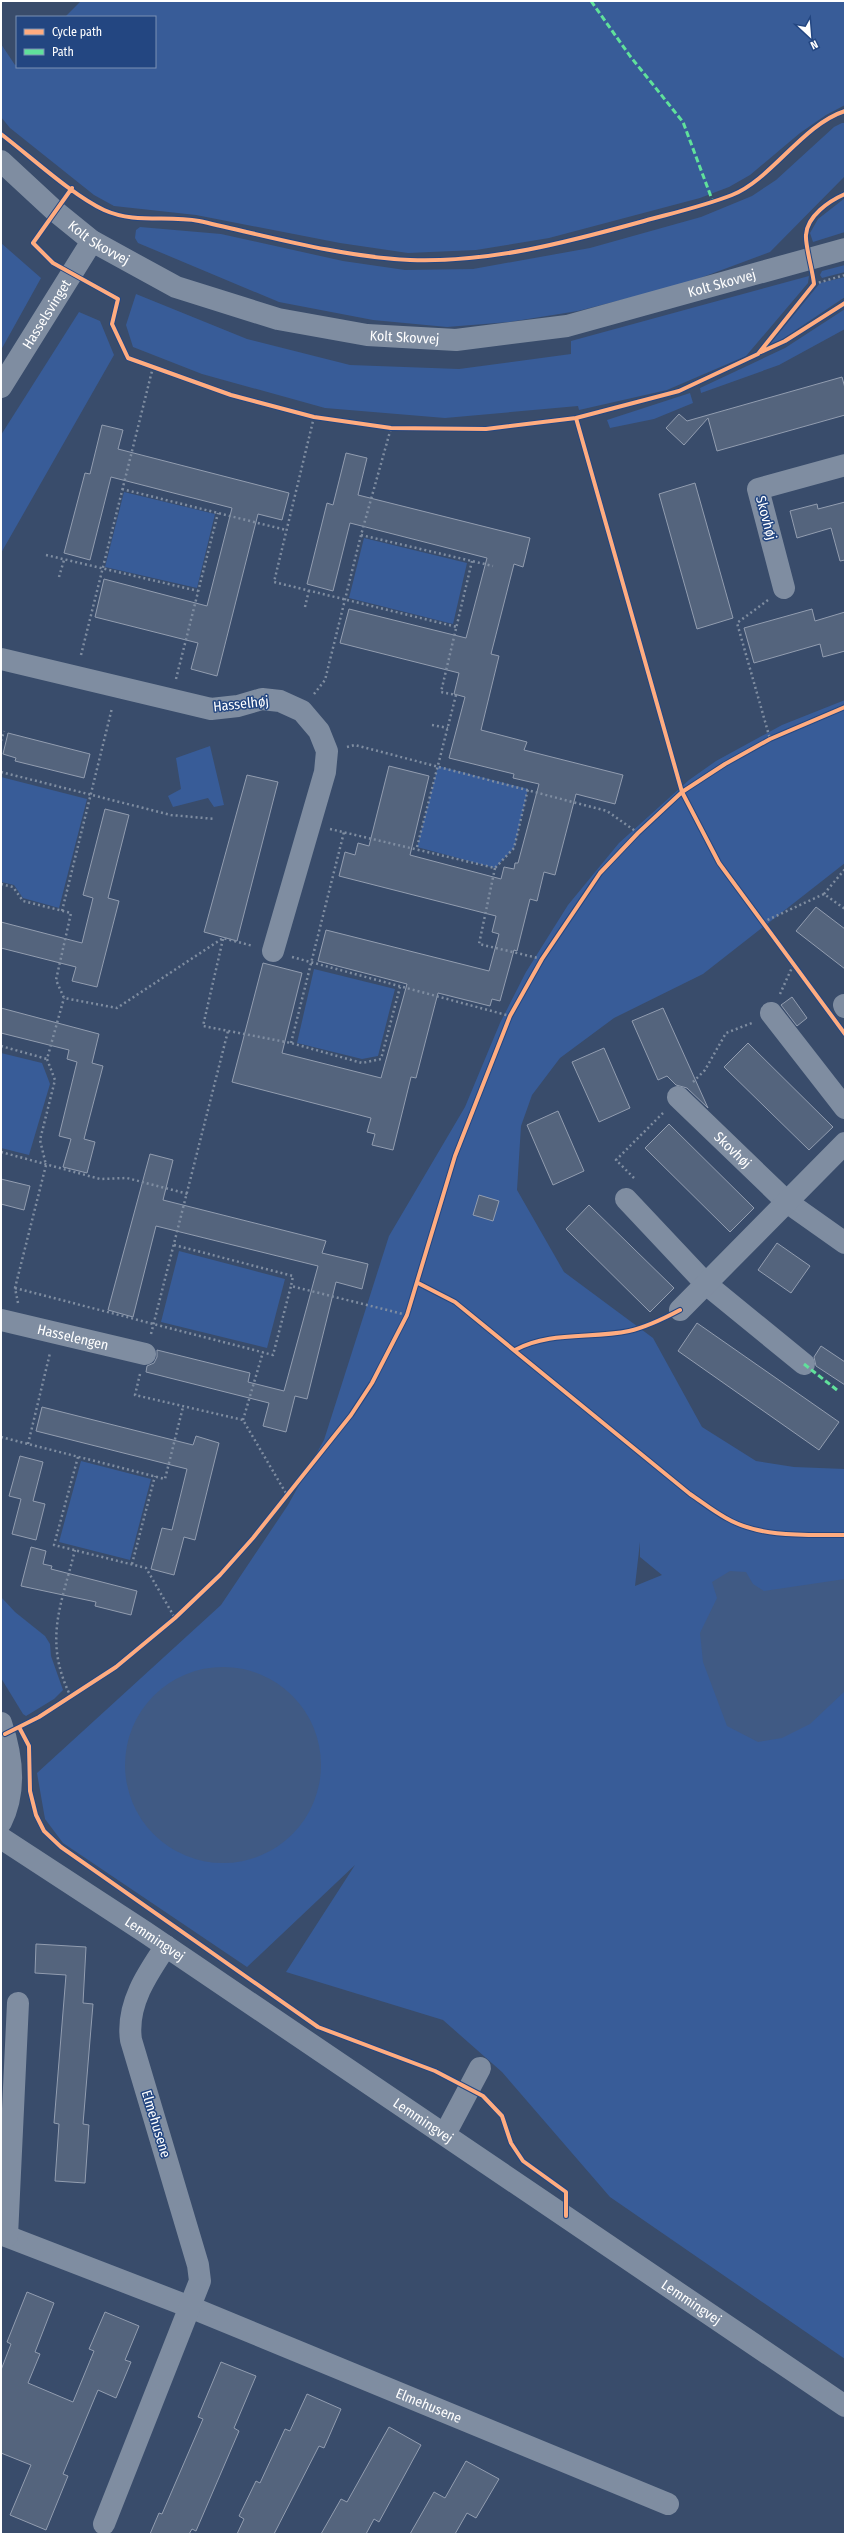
<svg xmlns="http://www.w3.org/2000/svg" width="846" height="2535" font-family="'Fira Sans Condensed',sans-serif">
<style>
.green{fill:#385c98;fill-rule:evenodd}
.water{fill:#405a84}
.building{fill:#54647d;stroke:#929db0}
.lines{fill:none;stroke-linecap:round;stroke-linejoin:round}
.path{stroke:#7f8da1;stroke-width:2.5;stroke-dasharray:2 3;stroke-linecap:butt}
.minor{stroke:#7f8da1;stroke-width:22}
.quiet{stroke:#60e19b;stroke-width:3;stroke-dasharray:6 3;stroke-linecap:butt}
.cycleway-casing{stroke:#234681;stroke-width:6}
.cycleway{stroke:#ffac80;stroke-width:4}
.labels{text-anchor:middle;dominant-baseline:central;stroke-width:3;stroke-linejoin:round;paint-order:stroke}
.street-label{font-size:14px;fill:#fff;stroke:#234681}
</style>
<rect width="100%" height="100%" fill="#394c6b"/>
<!-- green -->
<path class="green" d="M81,1H844L845,105L826,115L800,133L750,175L729,187L700,198L549,238L476,250L408,253L340,243L196,215L114,206L94,195L10,128L1,117V44L15,65L17,64V67H155V17H65Z
M842,123H845V176L770,252L684,284L578,311L509,322L447,327L373,320L279,302L138,243L135,238L136,230L140,227L221,234L343,261L405,270L473,269L590,248L701,217L752,196L776,180L834,127Z
M845,198V232L813,242L810,233L818,219Z
M1,243L41,278L1,350Z
M845,265V272L822,278L820,275L822,271Z
M809,276L808,283L746,356L667,390L579,410L578,406L445,418L325,408L202,374L133,347L126,325L136,294L247,339L350,365L459,369L571,354V341Z
M845,277V297L781,340L770,344L820,283Z
M845,309V329L779,365L701,393L700,388L785,348Z
M79,312L100,321L114,355L1,553V435Z
M690,393L693,403L654,419L610,428L607,420Z
M124,492L215,514L197,588L105,567Z
M364,538L467,563L453,624L349,598Z
M845,700V863L703,974L614,1018L560,1058L532,1095L521,1126L517,1190L564,1272L653,1338L702,1427L756,1461L794,1467L845,1469V2359L610,2197L502,2072L443,2020L286,1972L355,1865L247,1967L63,1843L45,1819L37,1773L221,1605L288,1505L324,1440L389,1236L465,1107L500,1023L526,972L568,905L619,843L689,780L716,761L782,725ZM640,1542V1557L662,1575L635,1586Z
M210,746L224,805L214,807L208,798L173,807L168,796L181,789L176,758Z
M438,766L528,789L514,848L495,868L417,847Z
M1,777L87,799L59,908L23,898L14,885L1,882Z
M314,969L395,989L378,1056L362,1059L297,1043Z
M1,1053L42,1063L50,1084L29,1155L1,1148Z
M179,1251L285,1279L267,1348L161,1322Z
M81,1461L151,1479L130,1560L59,1542Z
M1,1597L15,1612L45,1636L50,1644L51,1656L63,1690L54,1699L26,1716L23,1714L1,1678Z"/>
<!-- water -->
<path class="water" d="M730,1571L746,1572L753,1584L764,1591L845,1579V1691L810,1724L782,1738L758,1742L727,1726L703,1662L700,1633L717,1598L712,1582Z
M125 1765a98 98 0 1 1 196 0a98 98 0 1 1-196 0Z"/>
<!-- building -->
<path class="building" d="M842,377L845,388V415L717,451L708,418L684,445L666,428L679,414L687,421Z
M102,425L123,430L118,449L289,493L282,520L258,514L217,676L191,669L198,643L95,617L104,579L207,606L232,508L111,477L90,560L64,553L85,473L90,474Z
M346,453L367,458L358,495L530,538L523,567L514,564L491,654L499,656L481,730L527,742L524,750L623,775L615,804L576,794L555,875L544,872L537,901L530,899L517,951L514,950L500,1001L492,999L490,1006L438,993L416,1078L411,1077L393,1150L372,1145L375,1134L367,1132L371,1118L232,1082L263,963L302,973L282,1053L381,1078L407,984L318,961L326,930L489,971L499,934L492,932L496,916L339,876L345,852L355,855L358,843L369,846L389,766L429,776L410,855L501,879L504,867L514,869L515,863H518L539,784L513,778L514,774L449,758L465,697L454,694L459,673L340,643L349,609L466,638L487,558L350,523L333,591L307,584L327,503L333,505Z
M695,483L733,618L697,629L659,494Z
M845,502V560L840,561L831,528L797,538L790,511L817,504L818,509Z
M812,609L815,621L845,612V651L823,657L820,644L754,663L744,628Z
M8,733L90,754L84,778L15,761L16,758L3,754Z
M247,775L278,782L237,941L204,932Z
M105,809L129,815L108,898L119,901L97,987L72,981L76,967L1,948V922L82,943L93,898L83,895Z
M816,907L845,929V969L796,931Z
M792,997L807,1018L797,1026L781,1005Z
M1,1008L99,1034L92,1063L103,1066L84,1139L95,1142L87,1173L63,1167L71,1139L59,1136L77,1062L67,1059L69,1050L1,1033Z
M663,1008L708,1108L687,1088L676,1085L667,1076L658,1080L632,1021Z
M748,1043L833,1127L809,1150L724,1067Z
M604,1048L630,1108L599,1122L572,1062Z
M558,1111L584,1171L553,1185L527,1125Z
M669,1124L754,1208L730,1232L645,1148Z
M150,1154L173,1160L163,1200L326,1241L322,1253L368,1264L362,1289L336,1282L307,1399L295,1396L286,1432L263,1426L269,1403L146,1372L147,1366L154,1363L157,1357V1350L250,1373L248,1382L284,1391L318,1266L156,1226L133,1317L108,1310Z
M1,1179L30,1186L24,1210L1,1204Z
M479,1195L499,1201L493,1221L473,1215Z
M589,1205L674,1288L650,1312L566,1229Z
M777,1243L810,1266L791,1293L758,1270Z
M697,1323L839,1422L819,1450L678,1351Z
M821,1346L845,1362V1385L816,1366L814,1357Z
M42,1407L193,1445L196,1436L219,1443L195,1540L184,1537L174,1575L151,1569L162,1528L172,1530L187,1469L36,1431Z
M20,1456L43,1462L33,1501L45,1504L36,1540L12,1534L21,1499L9,1496Z
M31,1547L46,1551L43,1564L52,1566L51,1569L137,1591L131,1615L95,1606L96,1602L21,1586Z
M36,1944L86,1947L83,2003L93,2004L83,2124L89,2125L85,2183L55,2181L59,2124L54,2123L66,1975L35,1973Z
M27,2292L54,2303L35,2352L40,2354L28,2383L73,2402L94,2351L89,2349L105,2312L139,2326L125,2360L131,2362L116,2398L98,2390L63,2474L68,2476L46,2530L10,2515L31,2465L1,2453V2370L11,2344L7,2342Z
M221,2362L256,2376L234,2428L239,2431L196,2531L192,2529L189,2534H150L159,2513L162,2514L203,2419L198,2417Z
M307,2394L341,2409L324,2448L319,2446L274,2534H237L244,2519L239,2516L256,2481L260,2483L285,2429L290,2431Z
M389,2427L421,2445L379,2522L374,2519L366,2534H321L341,2499L347,2502Z
M466,2461L499,2479L476,2518L467,2513L455,2534H410L434,2492L445,2498Z"/>
<g class="lines">
<!-- path -->
<path class="path" d="M814,284L845,275
M314,417L274,582L457,627
M122,489L286,530
M361,535L493,566
M46,555L198,591
M59,577L64,560
M768,600L737,623L770,739
M305,607L309,590
M81,655L153,367
M176,679L218,513
M314,694L325,680L361,535L391,428
M432,725L448,728
M1,741L4,731
M347,747L355,745L607,811L638,833
M1,772L171,815L215,819
M330,829L495,868L514,848L528,789
M417,847L456,695L441,692L472,561
M495,868L479,944L542,959
M1,884L13,887L23,901L71,913L56,980L64,998L117,1008L223,938L253,946
M824,894L845,869
M62,911L112,708
M763,922L824,894L845,909
M223,939L203,1026L291,1043L362,1063L381,1059L400,987
M292,957L510,1016
M780,994L794,963
M291,1043L344,832
M1,1046L47,1059
M693,1082L705,1070L726,1033L752,1023
M1,1152L100,1179L127,1178L188,1194
M634,1178L616,1160L663,1113
M174,1245L293,1276L291,1286
M15,1288L273,1355L291,1286L407,1315
M18,1303L15,1288L46,1165L40,1140L55,1080L47,1059L64,998
M151,1334L228,1031
M140,1374L135,1395L243,1420L287,1495
M243,1420L263,1352
M1,1437L165,1479L183,1407
M28,1444L50,1353
M78,1457L54,1545L146,1568L175,1618
M132,1564L155,1476
M71,1697C43,1641 61,1606 75,1550"/>
<!-- minor -->
<g class="minor">
<path id="s1" d="M1,161L55,211L92,241L176,287L278,319L367,335L456,340L567,326L845,249"/>
<path id="s2" d="M1,387L92,241"/>
<path d="M784,588L758,489L845,465"/>
<path d="M1,659L211,709L238,706L262,699L280,701L302,711L319,731L327,751L325,772L273,951"/>
<path d="M844,1005L845,1007"/>
<path d="M771,1013L845,1108"/>
<path id="s3" d="M678,1097L787,1202L845,1243"/>
<path d="M626,1199L706,1284L804,1364"/>
<path d="M680,1310L845,1143"/>
<path id="s4" d="M1,1320L145,1354"/>
<path d="M1,1723C12,1755 17,1790 1,1822"/>
<path id="s5" d="M1,1838L145,1932L845,2406"/>
<path d="M445,2134L480,2068"/>
<path id="s6" d="M1,2234L190,2307L668,2504"/>
<path d="M7,2236L18,2003"/>
<path d="M104,2524L200,2281L198,2265L131,2040C126,2005 147,1974 166,1946"/>
</g>
<!-- quiet -->
<path class="quiet" d="M591,1L630,56L683,122L713,202
M804,1364L837,1390"/>
<!-- cycleway casing -->
<g class="cycleway-casing">
<path id="cycleway" d="M1,134C30,156 72,195 104,210C135,224 167,215 199,221C267,236 341,257 410,260C490,263 568,242 644,221C673,213 704,206 732,195C772,179 802,125 845,111
M72,188L33,243L53,263L118,299L112,324L128,358L231,395L314,417L391,428L486,429L576,418L679,391L758,354L814,284C813,272 805,245 806,235C807,216 829,201 845,194
M761,352L785,341L845,303
M576,418L682,792L719,863L845,1034
M418,1283L455,1302L690,1494C702,1502 713,1511 726,1518C760,1538 807,1535 845,1535
M515,1350C550,1331 591,1339 629,1331C647,1327 663,1319 680,1310
M19,1727L29,1746L30,1791L36,1815L44,1831L61,1847L318,2027L435,2071L483,2096L502,2116L511,2143L523,2161L566,2192V2216
M5,1734L39,1717L116,1667L175,1618L220,1575L253,1538L351,1415L372,1383L407,1315L455,1156L510,1016L542,959L600,873L638,833L682,792L725,764L770,739L845,707"/>
</g>
<!-- cycleway -->
<use href="#cycleway" class="cycleway"/>
</g>
<g class="labels">
<!-- street labels -->
<g class="street-label">
<text stroke="none"><textPath href="#s1" startOffset="128">Kolt Skovvej</textPath></text>
<text stroke="none"><textPath href="#s1" startOffset="776">Kolt Skovvej</textPath></text>
<text stroke="none"><textPath href="#s2" startOffset="86">Hasselsvinget</textPath></text>
<text stroke="none"><textPath href="#s1" startOffset="452">Kolt Skovvej</textPath></text>
<text transform="translate(766 518) rotate(75)">Skovhøj</text>
<text transform="translate(241 704) rotate(-6)">Hasselhøj</text>
<text stroke="none"><textPath href="#s3" startOffset="76">Skovhøj</textPath></text>
<text stroke="none"><textPath href="#s4" startOffset="74">Hasselengen</textPath></text>
<text stroke="none"><textPath href="#s5" startOffset="184">Lemmingvej</textPath></text>
<text stroke="none"><textPath href="#s5" startOffset="508">Lemmingvej</textPath></text>
<text transform="translate(156 2124) rotate(73)">Elmehusene</text>
<text stroke="none"><textPath href="#s5" startOffset="832">Lemmingvej</textPath></text>
<text stroke="none"><textPath href="#s6" startOffset="461">Elmehusene</textPath></text>
</g>
</g>
<!-- border -->
<rect width="846" height="2535" fill="none" stroke="#ffffff" stroke-width="4"/>
<!-- legend -->
<rect x="16" y="16" width="140" height="52" fill="#234681" stroke="#7b90b3"/>
<rect x="24" y="29" width="20" height="6" fill="#ffac80" stroke="#7b90b3"/>
<text x="52" y="36" font-size="12" fill="#ffffff">Cycle path</text>
<rect x="24" y="49" width="20" height="6" fill="#60e19b" stroke="#7b90b3"/>
<text x="52" y="56" font-size="12" fill="#ffffff">Path</text>
<!-- north arrow -->
<g transform="translate(810 36) rotate(154)" stroke="#234681" stroke-width="3" paint-order="stroke">
<path d="M0-3L7 15L0 10L-7 15Z" fill="#ffffff"/>
<text y="-6" font-size="11" font-weight="bold" text-anchor="middle" fill="#ffffff">N</text>
</g>
</svg>
